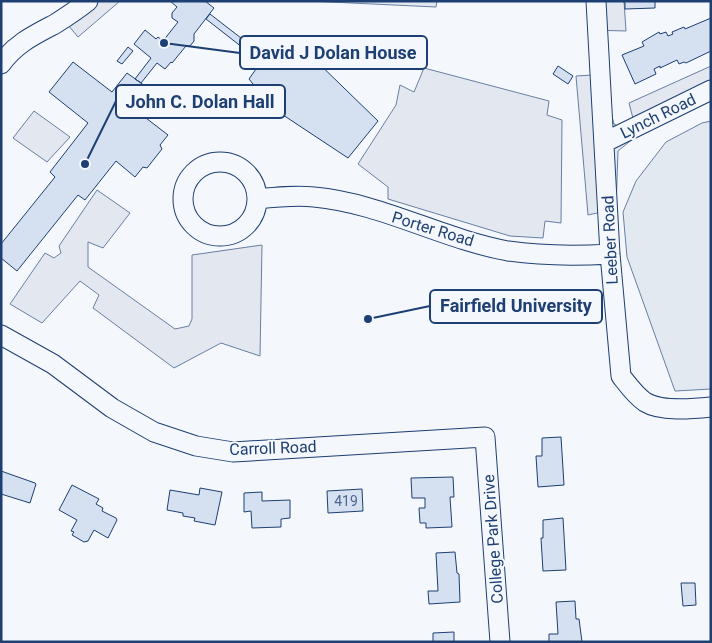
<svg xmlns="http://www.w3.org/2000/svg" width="712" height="643" font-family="Roboto,sans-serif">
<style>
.green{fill:#e3e9f0;stroke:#687fa3}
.parking{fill:#e3e8f0;stroke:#687fa3}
.building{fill:#d5e0f0;stroke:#1d3f73}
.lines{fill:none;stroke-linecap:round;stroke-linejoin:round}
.minor-casing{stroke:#1d3f73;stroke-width:21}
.minor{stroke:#f4f7fb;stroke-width:19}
.labels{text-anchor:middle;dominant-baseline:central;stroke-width:4;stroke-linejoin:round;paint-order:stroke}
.number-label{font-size:14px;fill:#4b6792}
.street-label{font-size:16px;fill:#1d3f73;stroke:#f4f7fb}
.leader{fill:none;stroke:#1d3f73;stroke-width:2}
.callout-dot{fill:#1d3f73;stroke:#f4f7fb;stroke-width:2}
.callout{fill:#f4f7fb;stroke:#1d3f73;stroke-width:2}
.callout-label{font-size:18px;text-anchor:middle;font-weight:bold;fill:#1d3f73}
</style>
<rect width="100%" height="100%" fill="#f4f7fb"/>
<!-- green -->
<path class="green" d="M711,121V389L675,391L627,257L623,212L636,181L666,142L702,123Z"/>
<!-- parking -->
<path class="parking" d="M74,1H120L78,37L58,13Z
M309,1H437L436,7Z
M588,1H624L626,31L590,30Z
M711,66V100L640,133L618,151L616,209L588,215L576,76L609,74L611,113L614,124L620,127L634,122L629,103Z
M424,68L549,101L547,115L562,120L561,223L545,221L543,238L510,236L388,199V187L358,164L396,105L400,85L414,92Z
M34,111L70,137L47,162L13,138Z
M97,190L130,213L103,248L88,242V267L175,329L189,326L192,319V255L262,245L260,356L221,343L174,368L93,308L99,295L80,281L42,323L10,304L45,253L54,258L61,253L59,246Z"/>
<!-- building -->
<path class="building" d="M170,1H205L214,8L194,34V41L190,46H186L172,63L171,62L165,69L157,63L141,83L135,79L151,58L134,44L145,30L156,39L158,37L163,41L178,22L172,18V13L177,7Z
M622,1H655V8L625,9V3Z
M210,14L259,52L264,46L270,51L278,42L308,53L378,121L348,158L271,107L249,79L261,62L206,19Z
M711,18V51L686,63L684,62L679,64L677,60L660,68V66L654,69L656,74L635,84L622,55L644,46L642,42L659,32L660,34L666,32L668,36L673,34L672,32L684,27L685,29Z
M128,47L133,51L122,64L117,61Z
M73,62L112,92L127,73L141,83L149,89L133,108L168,135L160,145L162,149L147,168L143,167L135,177L116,161L85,200L78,195L17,271L1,258V244L55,177L50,172L88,123L49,92Z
M558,66L573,76L568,84L553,74Z
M561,437L564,485L538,487L536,456H542V438Z
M1,471L35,483L36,484L30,503L1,494Z
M453,477L454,497H450L452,527L426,528V523H420L419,508H425V498H412L411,478Z
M72,485L99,499L96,504L103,508L102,511L116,518L117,520L108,538L94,530L88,541L84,542L72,535L74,532L71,531L77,520L59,510Z
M200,488L222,492L215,525L194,521L195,518L183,516V513L167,510L170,490L199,495Z
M362,489L363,511L328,513L327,491Z
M262,492V501L290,500V518L281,519V527L252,528L251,511L244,512V493Z
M563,518L566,570L543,571L541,538H543V520Z
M455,552L457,573L459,574L460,602L429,604L428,591H438L436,553Z
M681,583H695L696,605L683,606Z
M575,601L576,619H579L582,642H549V634H558L556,602Z
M454,632V642H433V633Z"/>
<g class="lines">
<!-- minor casing -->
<g class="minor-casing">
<path id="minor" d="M596,1L610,254L621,376C628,385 635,395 645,402C661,412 692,409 711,407
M1,64C15,44 34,35 55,24C66,17 78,9 88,1
M605,142L711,90
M183 199a37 37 0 1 1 74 0a37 37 0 1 1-74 0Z
M257,199C276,197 295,195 314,197C381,203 442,239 508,251C542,256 576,256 610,254
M1,335L53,364L112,408L154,432L196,446L233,452L485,437L500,642"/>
</g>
<!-- minor -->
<use href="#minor" class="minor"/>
</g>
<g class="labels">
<!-- number labels -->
<g class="number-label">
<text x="346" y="501">419</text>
</g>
<!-- street labels -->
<g class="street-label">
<text transform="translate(658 116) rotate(-26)">Lynch Road</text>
<text transform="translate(433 229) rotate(17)">Porter Road</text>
<text transform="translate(610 240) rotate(-93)">Leeber Road</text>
<text transform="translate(273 448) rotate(-2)">Carroll Road</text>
<text transform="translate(493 539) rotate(-94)">College Park Drive</text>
</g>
</g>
<!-- callouts -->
<path class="leader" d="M164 43L240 53M85 164L116 101M368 319L430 306"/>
<g class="callout-dot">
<circle cx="164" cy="43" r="5"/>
<circle cx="85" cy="164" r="5"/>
<circle cx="368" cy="319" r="5"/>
</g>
<g class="callout">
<rect x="240" y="36" width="187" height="33" rx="5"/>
<rect x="116" y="85" width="169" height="33" rx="5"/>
<rect x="430" y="290" width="172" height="33" rx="5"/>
</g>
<g class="callout-label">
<text x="333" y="59">David J Dolan House</text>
<text x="200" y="108">John C. Dolan Hall</text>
<text x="516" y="312">Fairfield University</text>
</g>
<!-- border -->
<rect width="712" height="643" fill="none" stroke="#1d3f73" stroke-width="5"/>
</svg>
